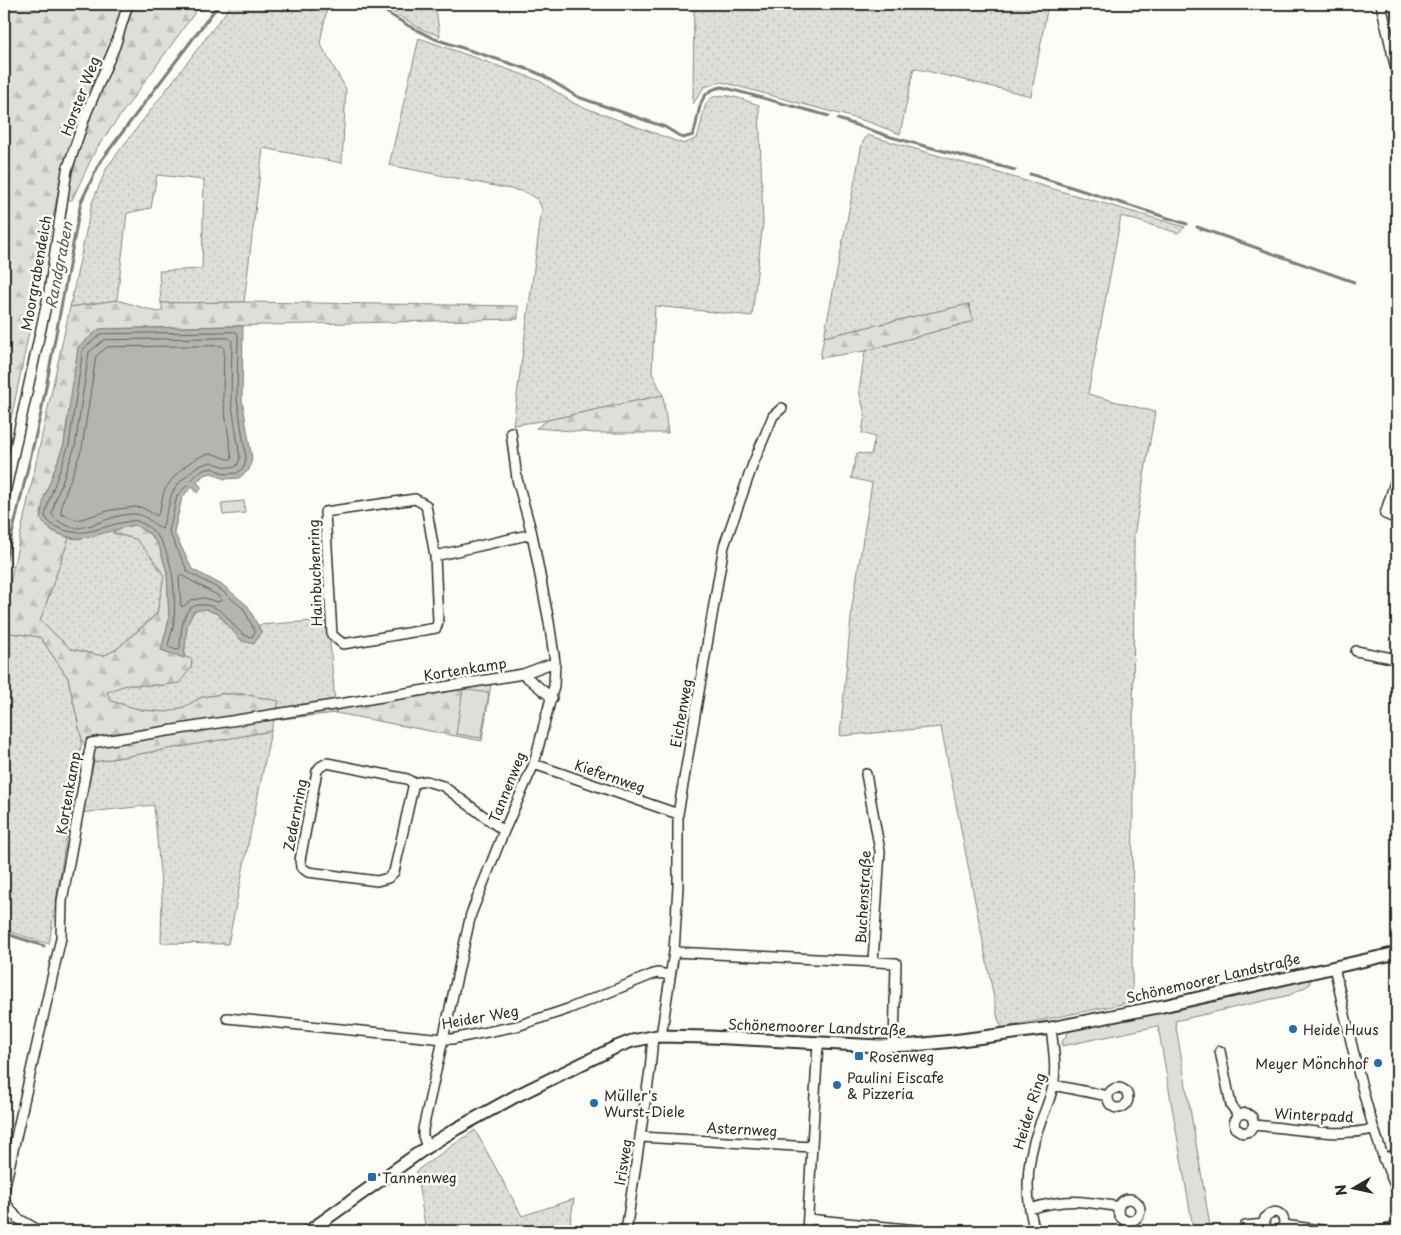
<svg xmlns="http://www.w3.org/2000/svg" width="1401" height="1235" font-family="'Playpen Sans',sans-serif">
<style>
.grass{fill:url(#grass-dots);stroke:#858482}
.forest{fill:url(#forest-firs);stroke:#858482}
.park{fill:#dfdeda;stroke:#858482}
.water{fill:#b5b4b1;stroke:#7e7d7b}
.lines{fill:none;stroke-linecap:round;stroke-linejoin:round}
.shore{stroke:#626261;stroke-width:1}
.stream{stroke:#7e7d7b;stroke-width:3}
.minor-casing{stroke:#2b2b2b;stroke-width:12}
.tertiary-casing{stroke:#2b2b2b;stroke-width:15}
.minor{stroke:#fdfcf7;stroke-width:9}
.tertiary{stroke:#fdfcf7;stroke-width:11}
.poi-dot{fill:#1f6fb2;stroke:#fdfcf7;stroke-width:2}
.labels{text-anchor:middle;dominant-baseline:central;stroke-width:5;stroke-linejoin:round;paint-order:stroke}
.street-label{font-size:14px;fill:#2b2b2b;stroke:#fdfcf7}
.poi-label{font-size:14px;fill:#2b2b2b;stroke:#fdfcf7;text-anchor:start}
.water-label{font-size:15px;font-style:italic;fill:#5b5b5a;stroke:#fdfcf7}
</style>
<defs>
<pattern id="grass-dots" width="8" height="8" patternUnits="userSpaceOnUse" patternTransform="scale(1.25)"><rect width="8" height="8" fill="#dfdeda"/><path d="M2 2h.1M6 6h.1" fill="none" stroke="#c0bfbb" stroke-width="1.8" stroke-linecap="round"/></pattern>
<pattern id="forest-firs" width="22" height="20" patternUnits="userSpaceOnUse" patternTransform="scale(1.25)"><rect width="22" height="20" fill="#dfdeda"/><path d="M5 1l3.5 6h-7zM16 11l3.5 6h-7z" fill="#c0bfbb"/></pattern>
</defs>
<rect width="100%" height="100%" fill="#fdfcf7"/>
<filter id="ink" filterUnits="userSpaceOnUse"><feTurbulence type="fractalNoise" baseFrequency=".02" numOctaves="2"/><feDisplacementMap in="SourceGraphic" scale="10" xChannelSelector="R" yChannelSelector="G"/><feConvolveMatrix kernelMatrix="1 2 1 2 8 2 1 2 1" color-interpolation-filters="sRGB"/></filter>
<g filter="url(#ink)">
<!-- grass -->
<path class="grass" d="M232,4H328L320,43L346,89L342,163L263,148L244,302L161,303L159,271L202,269L204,180L157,175L151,208L127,213L117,300L70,307L92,203L107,167Z
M380,4H435L440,36L421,29Z
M694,4H1022L1047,10L1031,96L914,68L900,134L869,122L722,82L704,87L693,104Z
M419,38L538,80L575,104L684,144L697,138C701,128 702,117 705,107C712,85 743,100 759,105L763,222L752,316L655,306L652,373L663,395L548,420L513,425L542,209L538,200L525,192L389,165Z
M867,135L1185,227L1178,233L1121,216L1088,394L1155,412L1134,536L1132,1002L1002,1028L998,1019L941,727L840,736L852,607L872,483L851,478L857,453L871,455L875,437L862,433L865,414L859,391L865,351L973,321L969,304L824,337L862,144Z
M115,528L113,533L136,539L153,558L164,576L157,613L117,649L103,656L71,649L40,621L69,538L80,539Z
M206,609L218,614L242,641L261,632L258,625L328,620L336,713L273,720L278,701L242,694H222L202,697L184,707L167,712L141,710L111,701L106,692L126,685H164L192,659L184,658L187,625L194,611Z
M4,632L40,637L68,678L82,740L49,944L4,930Z
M271,731L228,944L161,943L162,896L154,805L80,813L94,762Z
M475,1130L522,1216L574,1199L569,1231H426L416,1171Z"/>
<!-- forest -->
<path class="forest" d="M4,4H123L111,44L82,113L63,169L4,453Z
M133,4H201L96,149L72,200L66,199L72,171L90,116L119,47Z
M117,300L158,312L163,310L161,303L244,302L518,306V319L99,329L67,421L64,444L44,498L50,530L69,538L40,621L71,649L103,656L117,649L157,614L164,576L152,558L136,539L113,533L115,528L135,525L150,534L159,546L167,572L169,620L161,650L192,659L191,668L179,683L164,685H126L107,692L111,701L141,710L167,712L184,707L202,697L222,694H242L279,701L271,731L94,762L82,740L68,678L40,637L4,632V610L70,307Z
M969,304L973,321L865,351L820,358L824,337Z
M663,395L668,433H596L536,428L548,420Z
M491,684L482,741L336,713V706Z"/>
<!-- park -->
<path class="park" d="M244,501L245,513L223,515L221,503Z
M463,689L489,693L481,738L456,734Z
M1312,977L1309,985L1290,995L1175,1021L1211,1231H1190L1192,1227V1222L1158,1026L1062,1046V1042L1069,1031Z"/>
<!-- water -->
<path class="water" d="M243,326L242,399L252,459L249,470L239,478L224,479L212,473L204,475L197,482L202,488L197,493L192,486L182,498L174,532L192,569L224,586L248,606L261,632L254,644L242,641L218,614L206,609L194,611L187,625L184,658L161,650L169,620L167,572L159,546L150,534L135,525C97,532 71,553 40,519L44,498L64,444L78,347L99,329Z"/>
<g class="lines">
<!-- shore -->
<path class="shore" d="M236,332L238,334L237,399L246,458L244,467L237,473L225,474L212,468L200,471L177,496L169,532L188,572L221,590L244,609L255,632L252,637C231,636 230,602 198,605C181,607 181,635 180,648L176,650L169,647L168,645C170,637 174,628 174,619C176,588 173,533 137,521C134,520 130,521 126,522C100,526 84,539 59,528C53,526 48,522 45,516L49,500L69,445L83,349L101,334Z
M229,338L232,341L231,399L240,458L238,464L235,467H226L211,462L196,467L179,483L172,493L162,529C154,525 145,514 135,514C115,513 97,526 78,528C69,528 56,522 52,514L55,501L75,447L89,352L104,340Z
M222,346L224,348L223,399L232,459C224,460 218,453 209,454C193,456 173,475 165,490C161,498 162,508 157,516L143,508L135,507L111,510L78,520L61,514L62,503L82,448L96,356L107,347Z
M181,575L217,595L221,598V601L218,602L204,598L191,600L184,606H181L179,578Z"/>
<!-- stream -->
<path class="stream" d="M373,4L409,26L435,39L530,70L542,75L578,97L665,127L683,138L693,135C701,114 695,91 722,87L829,116
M838,119L891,137L1015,170
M1030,174L1187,224
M1197,227L1354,282
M4,568L41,413L81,202L100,162L219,4
M4,933L44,946"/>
<!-- minor casing -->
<g class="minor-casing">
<path id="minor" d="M1381,4L1397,74
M1397,476L1385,514L1397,519
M4,498L49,292L67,170L86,114L115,46L128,4
M435,556L438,622L436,628L343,644L332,635L325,512L415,499L426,505L435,556L532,534
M1356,651L1397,659
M523,674L552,698
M534,764L678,814
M866,774L880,851L873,962
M413,783V787L394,872L388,878L377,881L308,872L301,867L300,860L317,771L320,767L327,763L407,779L413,783L426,781L443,786L504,831
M674,952L896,963L894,1046
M1334,967C1352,1042 1365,1120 1397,1190
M227,1018L444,1039H452L517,1026L568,1009L651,975L657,973L670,975
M661,1036L674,952L678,886V814L724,546L753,464L773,416L782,408
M1220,1051L1231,1105L1238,1115
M1053,1085L1108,1096
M1108 1098a10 10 0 1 1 20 0a10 10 0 1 1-20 0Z
M1254,1125L1252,1117L1246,1113L1238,1115L1234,1121L1235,1128L1243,1133L1250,1131L1254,1125C1291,1128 1337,1138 1373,1129
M641,1137L812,1147
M427,1147L423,1136V1129L471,914L504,831L534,764L554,686L555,662L549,622L532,534L517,479L511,432
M1383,1159L1397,1154
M4,1190L61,938L62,901L91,743L333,705L523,674L555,662
M1118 1210a11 11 0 1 1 22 0a11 11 0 1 1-22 0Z
M4,1201L17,1218L40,1231
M1030,1209C1066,1198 1082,1201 1119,1207
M808,1219L927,1231
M1284,1225L1328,1231
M1245,1226L1264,1224
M626,1231L650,1070L653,1037
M807,1231L818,1043
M1035,1231C1024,1195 1026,1161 1039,1126C1044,1113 1050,1100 1053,1086C1057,1067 1053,1047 1051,1028
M1270,1231C1251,1216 1285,1201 1284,1225L1278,1231
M1380,1231L1397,1227"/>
</g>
<!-- tertiary casing -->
<g class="tertiary-casing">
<path id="tertiary" d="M309,1231L427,1147L456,1129L516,1096L614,1048L632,1041L657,1036L710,1037L879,1046L914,1045L953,1041L1051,1028L1163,1006L1397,953"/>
</g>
<!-- minor -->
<use href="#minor" class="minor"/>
<!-- tertiary -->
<use href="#tertiary" class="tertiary"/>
</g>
</g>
<!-- markers -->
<g class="poi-dot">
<circle cx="1293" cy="1029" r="5"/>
<rect x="854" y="1051" width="10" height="10" rx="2.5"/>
<circle cx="1378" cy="1063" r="5"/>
<circle cx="837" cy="1085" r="5"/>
<circle cx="594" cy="1103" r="5"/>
<rect x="367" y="1172" width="10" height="10" rx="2.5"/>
</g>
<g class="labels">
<!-- street labels -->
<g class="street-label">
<text transform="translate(80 96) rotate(-69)">Horster Weg</text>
<text transform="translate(36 273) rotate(-80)">Moorgrabendeich</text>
<text transform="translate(315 573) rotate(-92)">Hainbuchenring</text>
<text transform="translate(465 669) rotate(-9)">Kortenkamp</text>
<text transform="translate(681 713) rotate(-80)">Eichenweg</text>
<text transform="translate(610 776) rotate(19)">Kiefernweg</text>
<text transform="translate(507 787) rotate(-68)">Tannenweg</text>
<text transform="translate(68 793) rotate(-80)">Kortenkamp</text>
<text transform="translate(295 815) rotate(-79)">Zedernring</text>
<text transform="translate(863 897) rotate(-87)">Buchenstraße</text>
<text transform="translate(1213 978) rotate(-13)">Schönemoorer Landstraße</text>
<text transform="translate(480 1017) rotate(-10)">Heider Weg</text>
<text transform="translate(817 1027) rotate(2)">Schönemoorer Landstraße</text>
<text transform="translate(1029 1111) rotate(-73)">Heider Ring</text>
<text transform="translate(1314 1115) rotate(3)">Winterpadd</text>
<text transform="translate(742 1129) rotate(3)">Asternweg</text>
<text transform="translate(623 1162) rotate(-81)">Irisweg</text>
</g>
<!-- poi labels -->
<g class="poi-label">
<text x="1303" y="1029">Heide Huus</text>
<text x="869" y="1056">Rosenweg</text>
<text x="1368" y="1063" text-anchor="end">Meyer Mönchhof</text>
<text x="847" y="1077">Paulini Eiscafe<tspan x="847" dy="16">&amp; Pizzeria</tspan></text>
<text x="604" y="1095">Müller's<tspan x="604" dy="16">Wurst-Diele</tspan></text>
<text x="382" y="1177">Tannenweg</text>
</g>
<!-- water labels -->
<g class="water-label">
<text transform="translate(58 265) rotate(-79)">Randgraben</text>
</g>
</g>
<!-- margin -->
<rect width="1401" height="1235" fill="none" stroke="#fdfcf7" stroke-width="20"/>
<rect x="10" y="10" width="1381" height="1215" fill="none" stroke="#2b2b2b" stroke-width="2" filter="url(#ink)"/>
<!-- north arrow -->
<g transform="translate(1354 1188) rotate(261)" stroke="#fdfcf7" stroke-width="4" paint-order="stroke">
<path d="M0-4L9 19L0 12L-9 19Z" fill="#2b2b2b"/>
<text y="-8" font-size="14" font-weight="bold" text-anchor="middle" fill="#2b2b2b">N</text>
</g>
</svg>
